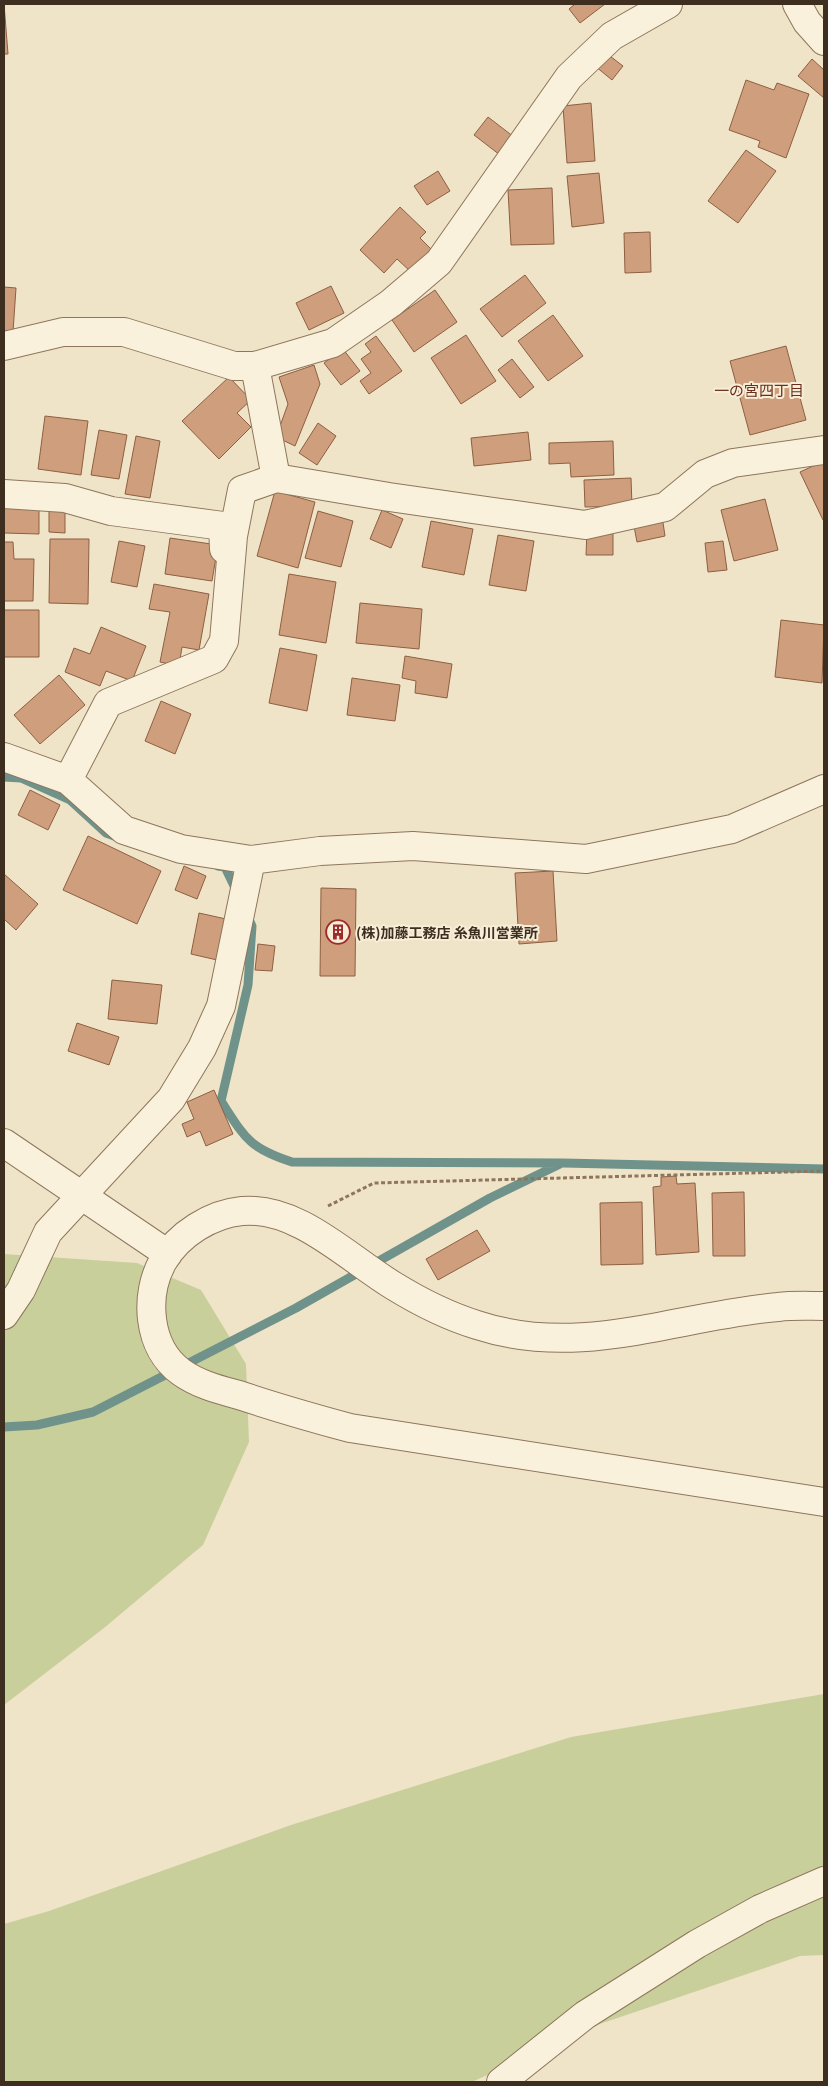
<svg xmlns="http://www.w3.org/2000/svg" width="828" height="2086" font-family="Georgia,'Noto Sans JP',serif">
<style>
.green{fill:#c9cf9b}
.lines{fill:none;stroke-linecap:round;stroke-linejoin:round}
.stream{stroke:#6f938a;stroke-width:9}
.building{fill:#cf9f7d;stroke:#8d5f41}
.minor-casing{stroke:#8d765c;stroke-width:30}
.path{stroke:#8d765c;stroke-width:3;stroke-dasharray:4 2.5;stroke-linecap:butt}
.minor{stroke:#faf1dc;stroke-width:28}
.labels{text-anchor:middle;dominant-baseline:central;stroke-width:4;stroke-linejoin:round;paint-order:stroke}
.poi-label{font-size:14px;font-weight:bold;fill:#3d2e20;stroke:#f7eed8;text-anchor:start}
.neighbourhood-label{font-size:15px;fill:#6b2e1e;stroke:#f7eed8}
</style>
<rect width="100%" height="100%" fill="#f0e4c8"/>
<!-- green -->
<path class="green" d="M4,1254L137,1263L201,1290L246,1364L249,1442L203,1545L104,1628L4,1705Z
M824,1694V1955L800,1956L591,2027L472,2082H4V1924L49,1911L291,1825L571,1737Z"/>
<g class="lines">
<!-- stream -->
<path class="stream" d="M4,777L21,778L70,800L106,833L117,837
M218,866L225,867L237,892
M247,915L252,926L248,985L221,1101C245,1138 249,1148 292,1162L563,1163L824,1169
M4,1427L37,1425L93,1412L296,1308L490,1198L560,1164"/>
</g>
<!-- building -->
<path class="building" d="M4,4L8,54H4Z
M575,4H605L580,23L569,9Z
M606,53L623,66L612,80L595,66Z
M812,59L824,70V98L798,76Z
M746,80L774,90L777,83L809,94L786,158L758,147L760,141L729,130Z
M591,103L595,161L567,163L563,106Z
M488,117L514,137L500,155L474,135Z
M746,150L776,171L738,223L708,201Z
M438,171L450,191L427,205L414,186Z
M599,173L604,223L572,227L567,176Z
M552,188L554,244L511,245L508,190Z
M400,207L426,232L420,238L431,249L410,271L397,259L384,273L360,250Z
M650,232L651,272L625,273L624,233Z
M525,275L546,303L502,337L480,309Z
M331,286L344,313L309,330L296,303Z
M4,287L16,288L13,332H4Z
M435,290L457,322L414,352L392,320Z
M553,315L583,356L548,381L518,341Z
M466,335L496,381L461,404L431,358Z
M376,336L402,371L369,394L360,381L371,373L361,359L371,352L365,344Z
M786,346L806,420L750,435L730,361Z
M343,349L360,371L341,385L324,363Z
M512,359L534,387L520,398L498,370Z
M314,365L320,384L295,446L276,437L288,404L279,377Z
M229,377L251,400L237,413L251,427L219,459L182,421Z
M45,416L88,421L81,475L38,469Z
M318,423L336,436L317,465L299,453Z
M99,430L127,435L119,479L91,475Z
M528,432L531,460L474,466L471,438Z
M136,436L160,441L150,498L125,494Z
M613,441L614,475L571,477L570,463L549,464V443Z
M824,461V519L823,520L800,472Z
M631,478L632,506L585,507L584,480Z
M275,491L315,502L298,568L257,556Z
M765,499L778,550L734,561L721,510Z
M4,504H39V534L4,533Z
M49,508H65V533L49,532Z
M382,510L403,519L391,548L370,539Z
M318,511L353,521L341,567L305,558Z
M662,516L665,536L637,542L633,521Z
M431,521L473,529L464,575L422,567Z
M587,531H613V555H586Z
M498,535L534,541L526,591L489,585Z
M170,538L218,545L212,581L165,574Z
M50,539H89L88,604L49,603Z
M119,541L145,546L137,587L111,582Z
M723,541L727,570L708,572L705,543Z
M4,542H13L14,559H34L33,601H4Z
M289,574L336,582L326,643L279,635Z
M154,584L209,594L199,650L182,647L179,666L160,662L170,612L149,609Z
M360,603L422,609L419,649L356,643Z
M4,610H39V657H4Z
M781,620L824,625L822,683L775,677Z
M101,627L146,646L132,681L106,671L100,686L65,672L74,648L90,654Z
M280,648L317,655L307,711L269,703Z
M405,656L452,664L447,698L415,693L416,681L402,678Z
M59,675L85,705L40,744L14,715Z
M352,678L400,685L395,721L347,715Z
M161,701L191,714L175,754L145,741Z
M30,790L60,805L48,830L18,815Z
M88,836L161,871L137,924L63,890Z
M184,866L206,876L197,899L175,890Z
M553,871L557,941L519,944L515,873Z
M4,874L38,904L16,930L4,919Z
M321,888L356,889L355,976H320Z
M199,913L226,919L217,960L191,954Z
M258,944L275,946L272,971L255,970Z
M112,980L162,985L157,1024L108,1019Z
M77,1023L119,1037L109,1065L68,1051Z
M214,1090L233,1134L206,1146L200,1131L187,1137L182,1124L194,1119L187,1102Z
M676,1176L677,1184L695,1183L699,1252L656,1255L653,1187L661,1186V1177Z
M744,1192L745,1256H713L712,1193Z
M642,1202L643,1264L601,1265L600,1203Z
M477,1230L490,1251L438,1280L426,1259Z"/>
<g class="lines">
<!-- minor casing -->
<g class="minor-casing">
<path id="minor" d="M797,4L807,22L824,41
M4,346L63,332H124L234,366H255L333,343L391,303L439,262L569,77L612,36L668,4
M255,366L276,478
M4,494L65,498L111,511L223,526L224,549L230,554
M4,757L68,780L124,830L181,849L251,860L320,851L413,846L586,859L732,829L824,789
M68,780L108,703L214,659L224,641L233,536L242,490L276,478L389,497L585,525L665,507L705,474L733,463L824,450
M4,1143L168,1254
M824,1306C809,1306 794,1305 778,1307C675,1316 581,1359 477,1325C448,1316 420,1302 394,1286C349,1259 298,1206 242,1211C211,1214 179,1234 163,1261C144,1295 147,1347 181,1372C199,1385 221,1390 242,1396C278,1408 313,1418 350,1428L824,1502
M4,1315L21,1290L48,1232L171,1099L202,1048L221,1006L251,860
M501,2082L585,2015L697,1944L760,1909L824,1881"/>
</g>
<!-- path -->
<path class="path" d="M328,1206L374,1183L824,1171"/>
<!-- minor -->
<use href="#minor" class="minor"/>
</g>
<!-- icons -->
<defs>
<g id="building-ring" transform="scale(1.25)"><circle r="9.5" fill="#f7eed8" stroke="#9e2a2b" stroke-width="1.5"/><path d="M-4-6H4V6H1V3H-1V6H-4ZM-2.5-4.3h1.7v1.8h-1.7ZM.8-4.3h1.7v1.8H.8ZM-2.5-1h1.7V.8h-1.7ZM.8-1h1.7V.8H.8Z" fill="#9e2a2b"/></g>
</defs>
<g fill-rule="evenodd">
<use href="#building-ring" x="338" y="932"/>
</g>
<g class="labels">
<!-- poi labels -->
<g class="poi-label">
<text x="356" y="932">(株)加藤工務店 糸魚川営業所</text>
</g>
<!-- neighbourhood labels -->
<g class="neighbourhood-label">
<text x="759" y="389">一の宮四丁目</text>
</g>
</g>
<!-- border -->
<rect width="828" height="2086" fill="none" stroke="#3d2e20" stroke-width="10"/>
</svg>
